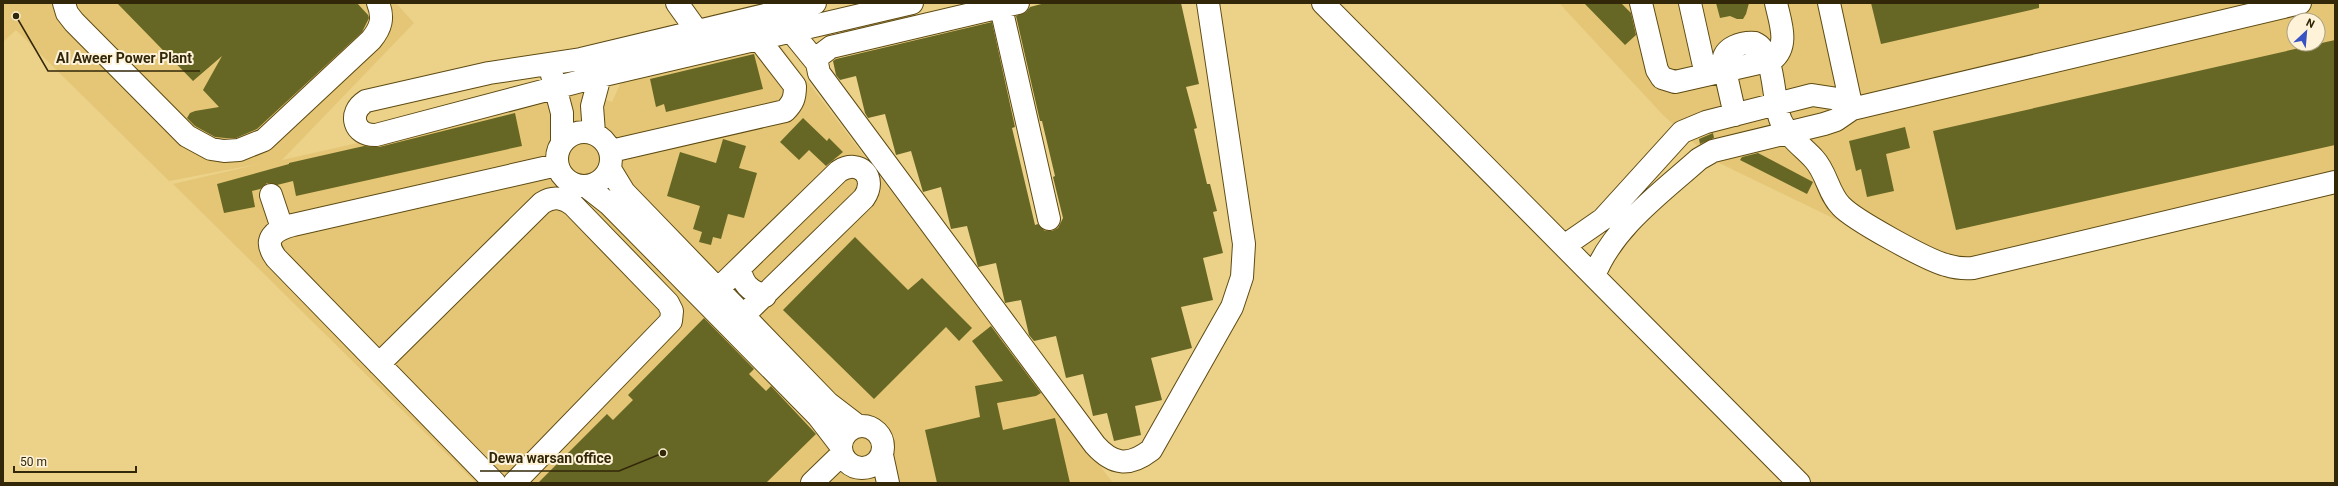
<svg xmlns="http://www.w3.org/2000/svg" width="2338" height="486" font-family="Roboto,sans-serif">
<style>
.built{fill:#e4c676;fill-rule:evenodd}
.building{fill:#676725}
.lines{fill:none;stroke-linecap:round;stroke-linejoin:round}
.minor-casing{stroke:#5e4b13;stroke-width:24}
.minor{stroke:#fff;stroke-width:22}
.leader{fill:none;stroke:#322709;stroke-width:1.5}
.callout-dot{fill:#322709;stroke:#fef3d8;stroke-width:1.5}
.callout-label{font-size:14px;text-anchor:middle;font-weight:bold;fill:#322709;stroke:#fef3d8;stroke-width:4;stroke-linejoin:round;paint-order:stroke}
</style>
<rect width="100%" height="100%" fill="#ecd189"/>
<!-- built -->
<path class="built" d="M3,3H396L414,23L282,160L584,92L612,102L622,80L779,44L1113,483H476L173,184L264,163L169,181L16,30L3,42Z
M1559,3H2335V190L1957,278L1713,160L1663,115ZM2294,20H2318V44H2294Z"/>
<!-- building -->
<path class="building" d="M117,3H357L368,15L369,18L362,32L257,129L236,138H225L215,137L195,126L187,118L190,113L195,111L219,107L203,90L222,56L193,81Z
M1045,3H1181L1199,84L1186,87L1197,128L1194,129L1207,184H1210L1217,211L1213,212L1223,253L1203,258L1213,300L1181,307L1192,348L1151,358L1162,400L1135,406L1141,435L1114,441L1107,413L1093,416L1083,374L1066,378L1056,336L1034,341L1029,335L1021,300L1005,303L996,263L978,267L967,226L951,229L941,187L923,192L911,151L896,155L885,114L868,118L865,113L856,76L840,80L836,75L833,61L836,59L992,22L1015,127L1012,128L1035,225L1038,224L1045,231H1052L1058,228L1063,218L1053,177L1055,176L1042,121H1040L1016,16L1026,12L1030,7Z
M1584,3H1621L1631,13L1636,35L1625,45Z
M1716,3H1749L1746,14L1743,19H1737L1730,16L1720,18Z
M1871,3H2039V8L1881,44Z
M2335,40V145L1956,230L1933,131Z
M754,54L763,89L666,112L664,104L656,107L650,79Z
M515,113L522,146L296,196L293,181L277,185L267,183L260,189L252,191L255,207L224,213L217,184L289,164V163L364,146L379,147Z
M803,118L827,141L829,138L843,152L826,166L809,150L799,160L780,142Z
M1905,127L1910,148L1886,154L1894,191L1867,197L1861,169L1856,171L1849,141Z
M1713,133L1714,138L1700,144L1699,139Z
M723,139L746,146L739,168L757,173L744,218L728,214L721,239L713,237L711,245L699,242L702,232L693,229L700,206L667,196L680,152L716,163Z
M1758,153L1813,182L1807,194L1740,160L1742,157Z
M855,237L908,290L922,278L972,328L959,341L946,327L874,399L783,310Z
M704,318L754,369L749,374L766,391L771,386L816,434L766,483H538L607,414L613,420L633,400L628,395Z
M991,326L1041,393L1036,396L997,403L1003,430L1055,418L1070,483H937L925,430L980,417L975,386L1003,381L972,341Z"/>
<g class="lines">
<!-- minor casing -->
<g class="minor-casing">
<path id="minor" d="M64,3L67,13L74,22L187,136L211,149L224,151L239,150L264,140L371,40C381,28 384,18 378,3
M677,3L697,31
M815,3L581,59L489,73L366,101C347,113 354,136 376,135L600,76L912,3
M1000,3L1049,219
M1018,3L831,47L819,56L817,63L819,73L1095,445C1113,465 1129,467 1151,450L1232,307L1242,277L1244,244L1208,3
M1323,3L1799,483
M1641,3L1657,70L1662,78L1675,82L1772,60C1790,46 1780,22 1776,3
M1690,3L1706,75
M1829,3L1852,109
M791,31L817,63
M552,75L562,113V142
M1735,115L1723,62C1724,47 1742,42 1755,43C1776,52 1772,102 1781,121C1788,137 1803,147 1814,159C1827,173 1828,193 1841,206C1854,220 1927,260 1946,265C1956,268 1964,269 1973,268L2335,182
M557 159a27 27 0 1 1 54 0a27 27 0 1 1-54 0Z
M594,133L592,106L600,76
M611,151L785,111C793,103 795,98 795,86L751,29
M610,169L624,192L828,403L858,426
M586,186L609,204L818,416L841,446
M271,195L282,228
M1564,246L1603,219L1682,132L1706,122L1812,95L1838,99L1852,109
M740,268C742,283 749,291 765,296
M1594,276C1613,227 1661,193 1699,159L1713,151L1824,124L1836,120L1852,109L2300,3
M719,288L839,171C860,158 878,178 864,198L744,315
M379,364L542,203C553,196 562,197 573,205L668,303L672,311L671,321L514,483
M841 447a21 21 0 1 1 42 0a21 21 0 1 1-42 0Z
M882,455L888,483
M495,483L276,258C262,239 274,230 293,225L557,165
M812,483L842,454"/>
</g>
<!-- minor -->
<use href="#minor" class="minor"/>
</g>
<!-- callouts -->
<path class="leader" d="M16 16L48 71H200M663 453L619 471H480"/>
<g class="callout-dot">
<circle cx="16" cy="16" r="4"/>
<circle cx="663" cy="453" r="4"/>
</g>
<g class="callout-label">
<text x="124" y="63">Al Aweer Power Plant</text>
<text x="550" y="463">Dewa warsan office</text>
</g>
<!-- border -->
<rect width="2338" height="486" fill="none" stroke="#322709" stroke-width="8"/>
<!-- north arrow -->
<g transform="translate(2306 32) rotate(26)"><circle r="19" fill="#fef3d8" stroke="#aca185"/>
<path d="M0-3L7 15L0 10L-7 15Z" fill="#3851c3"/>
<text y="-6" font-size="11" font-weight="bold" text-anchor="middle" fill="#322709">N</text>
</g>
<!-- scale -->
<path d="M14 466v6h122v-6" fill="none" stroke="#322709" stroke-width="2"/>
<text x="20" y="466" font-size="12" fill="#322709" stroke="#fef3d8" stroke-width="3" paint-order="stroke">50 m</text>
</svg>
